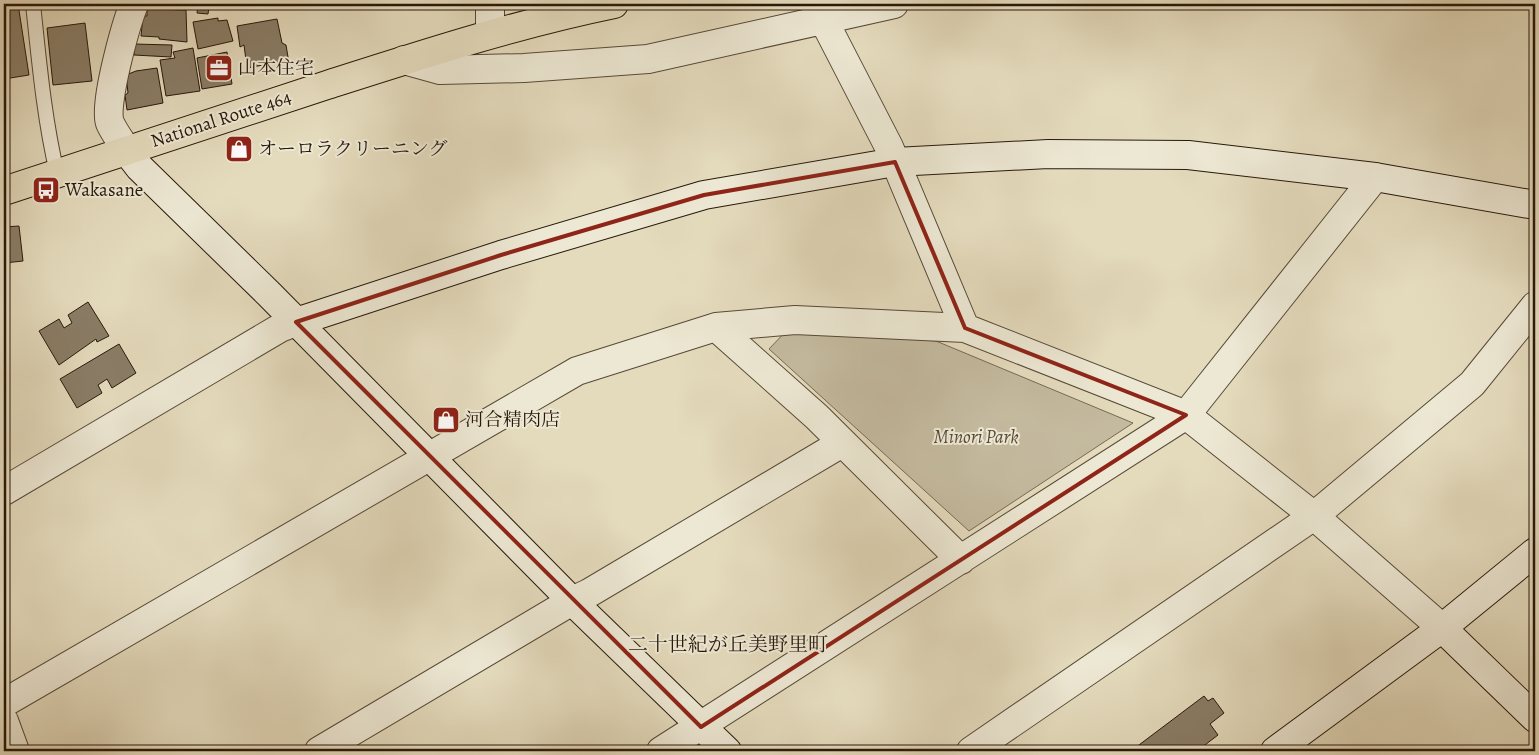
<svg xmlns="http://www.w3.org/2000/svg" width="1539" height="755" font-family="Alegreya,'Noto Serif JP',serif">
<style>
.green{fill:#c4ba9f;stroke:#766954}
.building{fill:#8a7d67;stroke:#28180a}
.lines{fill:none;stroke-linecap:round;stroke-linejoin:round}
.lane-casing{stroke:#574937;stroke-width:16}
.street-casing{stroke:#574937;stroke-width:30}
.secondary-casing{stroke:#28180a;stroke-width:30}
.highway-casing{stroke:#28180a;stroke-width:30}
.lane{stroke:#ede8d4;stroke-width:14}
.street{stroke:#ede8d4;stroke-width:28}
.secondary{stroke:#ede8d4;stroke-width:28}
.highway{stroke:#e4dbbd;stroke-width:28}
.marked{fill:none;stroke:#8f2418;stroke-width:4;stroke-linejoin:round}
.labels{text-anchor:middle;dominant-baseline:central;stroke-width:4;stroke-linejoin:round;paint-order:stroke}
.poi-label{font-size:19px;fill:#28180a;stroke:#ede8d4;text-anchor:start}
.street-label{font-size:19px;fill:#28180a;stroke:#ede8d4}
.park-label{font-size:19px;font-style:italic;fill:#574937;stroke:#ede8d4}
.neighbourhood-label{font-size:20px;fill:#28180a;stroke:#ede8d4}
</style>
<rect width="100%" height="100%" fill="#e4dbbd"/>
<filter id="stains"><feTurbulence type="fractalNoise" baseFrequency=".004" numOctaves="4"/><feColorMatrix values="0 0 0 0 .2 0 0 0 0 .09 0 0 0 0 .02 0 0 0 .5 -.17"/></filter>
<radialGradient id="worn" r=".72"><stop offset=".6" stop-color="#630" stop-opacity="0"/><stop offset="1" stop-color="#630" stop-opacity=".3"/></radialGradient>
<!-- green -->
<path class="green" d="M789,328L936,341L1133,423L969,531L769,349Z"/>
<!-- building -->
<path class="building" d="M4,4H18L29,75L4,79Z
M200,4H223V6L209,7L208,14L197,13L198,5Z
M147,9L186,10L187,42L159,39V37L141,36L143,16H147Z
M218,18V21L227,20L233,41L198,49L193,22Z
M277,19L282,43L286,45L289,63L284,61L247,68L244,45L240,47L237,26Z
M85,23L92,81L53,85L47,28Z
M134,44L172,45L171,57L134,55Z
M193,48L200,91L166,96L160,60L175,58L173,52Z
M227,52L232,84L202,89L197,58Z
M157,68L163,103L127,110L125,95L128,93L126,75L136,71Z
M19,226L23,261L4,263V227Z
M88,302L109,336L97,342L96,339L59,365L39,331L59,319L64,328L72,323L68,315Z
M119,344L136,373L112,388L107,379L98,385L102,393L77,408L60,379Z
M1204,696L1208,701L1213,698L1224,713L1210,724L1218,735L1197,751H1131Z"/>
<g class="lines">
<!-- lane casing -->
<g class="lane-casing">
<path id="lane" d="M33,4C39,60 44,118 57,173"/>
</g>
<!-- street casing -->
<g class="street-casing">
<path id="street" d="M490,4V34
M823,19L889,147L965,328
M404,60L440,70L524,68L648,59L894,4
M126,150C121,141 114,132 110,123C103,105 126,24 134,4
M716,327L817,417L961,560
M4,491L280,328L296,322
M4,703L577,371L716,327L795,320L965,328L1186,415L1314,516L1442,628
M4,721L15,751
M319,751L572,601L589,593L842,443
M661,751L1186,415L1375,177
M971,751L1314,516L1472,384L1535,306"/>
</g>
<!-- secondary casing -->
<g class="secondary-casing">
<path id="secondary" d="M126,150L139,167L269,294L572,601L727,751
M296,322L501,255L704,195L895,162L1048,154L1188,155L1375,177L1535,205
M1442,628L1535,718
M1275,751L1442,628L1535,552"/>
</g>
<!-- highway casing -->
<g class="highway-casing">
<path id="highway" d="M4,191C111,155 219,120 327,85C421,55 516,24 614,4"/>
</g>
<!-- lane -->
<use href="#lane" class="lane"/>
<!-- street -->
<use href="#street" class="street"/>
<!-- secondary -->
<use href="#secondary" class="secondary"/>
<!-- highway -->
<use href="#highway" class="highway"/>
</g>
<!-- marked area -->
<path class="marked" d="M895,162L965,328L1186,415L701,727L296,322L501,255L704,195Z"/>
<!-- icons -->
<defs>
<g id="office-square" transform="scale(1.4375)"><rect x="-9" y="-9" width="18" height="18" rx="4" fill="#8f2418" stroke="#ede8d4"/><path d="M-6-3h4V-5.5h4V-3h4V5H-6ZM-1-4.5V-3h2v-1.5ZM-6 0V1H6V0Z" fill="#fff"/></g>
<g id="shop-square" transform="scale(1.4375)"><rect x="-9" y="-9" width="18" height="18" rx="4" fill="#8f2418" stroke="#ede8d4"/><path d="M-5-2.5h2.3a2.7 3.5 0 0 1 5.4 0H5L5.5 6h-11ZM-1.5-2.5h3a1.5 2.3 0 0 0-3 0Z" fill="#fff"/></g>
<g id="bus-square" transform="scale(1.4375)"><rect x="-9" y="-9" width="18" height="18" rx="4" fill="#8f2418" stroke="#ede8d4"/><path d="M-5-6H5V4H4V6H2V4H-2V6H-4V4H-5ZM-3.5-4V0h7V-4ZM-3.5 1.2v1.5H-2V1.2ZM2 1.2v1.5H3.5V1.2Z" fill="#fff"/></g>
</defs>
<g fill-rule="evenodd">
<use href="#office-square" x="219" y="68"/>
<use href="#shop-square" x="239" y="149"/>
<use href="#bus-square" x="46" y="190"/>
<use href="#shop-square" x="446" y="420"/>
</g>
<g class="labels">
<!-- poi labels -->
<g class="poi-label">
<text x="238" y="68">山本住宅</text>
<text x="258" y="149">オーロラクリーニング</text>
<text x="65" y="190">Wakasane</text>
<text x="465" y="420">河合精肉店</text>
</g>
<!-- street labels -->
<g class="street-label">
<text transform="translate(221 119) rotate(-18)">National Route 464</text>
</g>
<!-- park labels -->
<g class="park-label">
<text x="976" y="437">Minori Park</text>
</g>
<!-- neighbourhood labels -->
<g class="neighbourhood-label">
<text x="728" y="644">二十世紀が丘美野里町</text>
</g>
</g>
<!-- margin -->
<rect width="1539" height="755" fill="none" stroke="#e4dbbd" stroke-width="20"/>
<rect x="5" y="5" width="1529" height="745" fill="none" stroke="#28180a" stroke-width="2.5"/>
<rect x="10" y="10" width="1519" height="735" fill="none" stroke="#28180a"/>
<rect width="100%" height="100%" filter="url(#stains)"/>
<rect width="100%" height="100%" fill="url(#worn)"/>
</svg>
